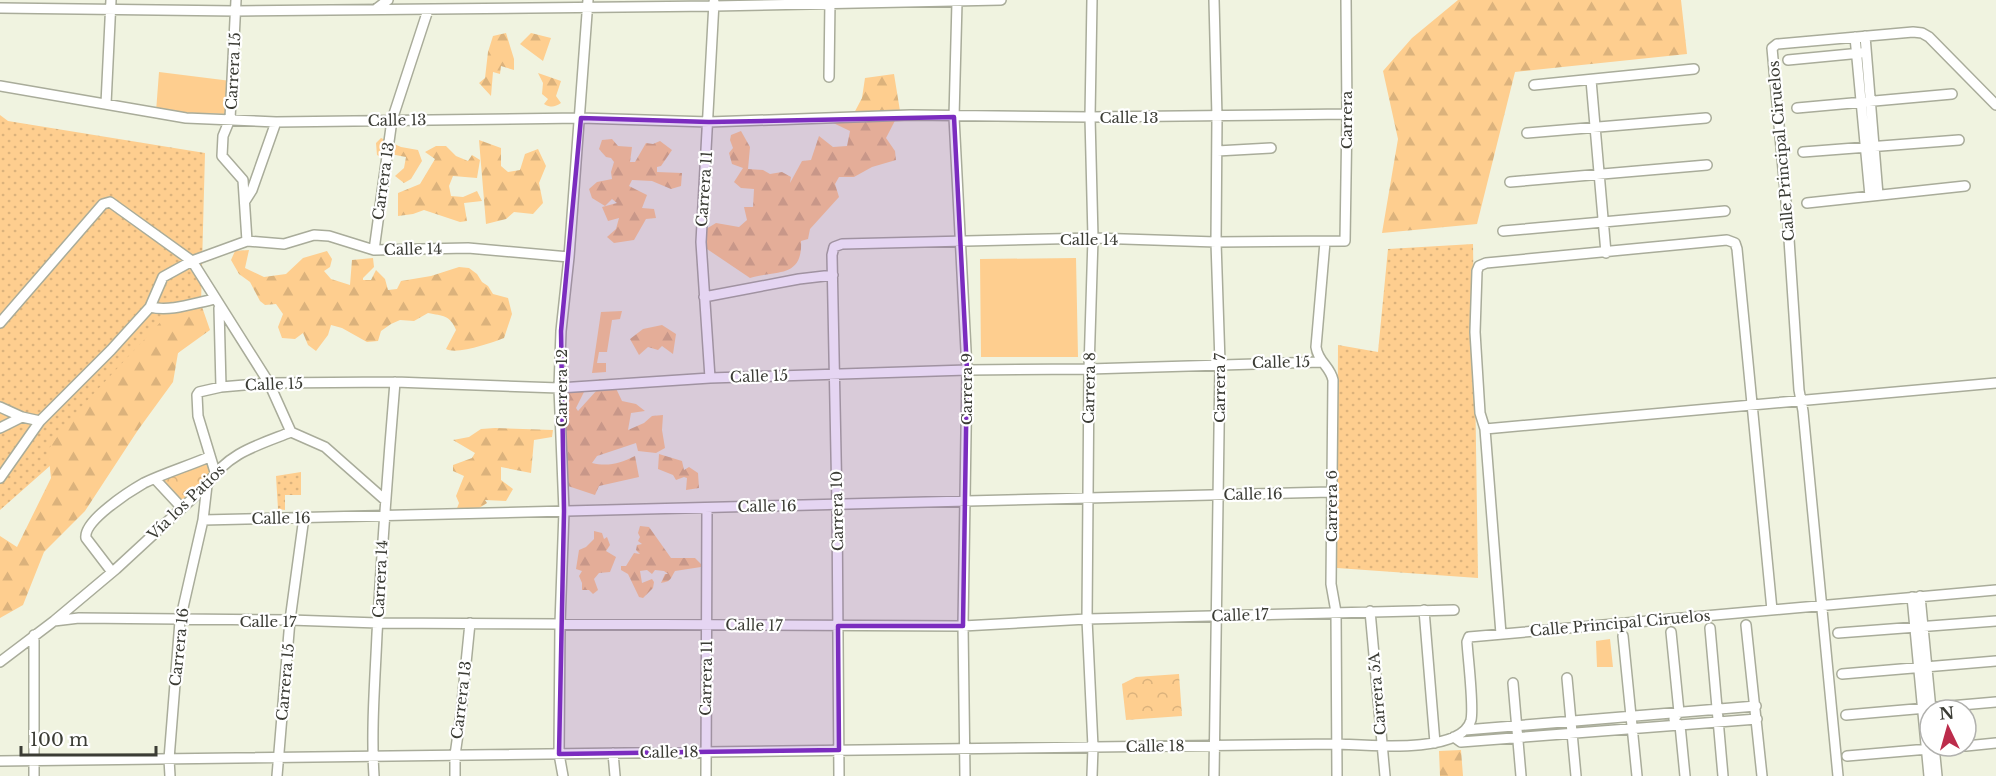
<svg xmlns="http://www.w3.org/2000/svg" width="1996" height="776" font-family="'Libre Baskerville',serif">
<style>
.grass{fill:url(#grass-dots)}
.forest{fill:url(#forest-firs)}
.park{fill:url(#park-crowns)}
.pitch{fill:#fece8f}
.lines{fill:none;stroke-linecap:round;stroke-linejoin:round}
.minor-casing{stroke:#a9ac9a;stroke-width:12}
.minor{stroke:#fff;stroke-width:9}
.marked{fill:#7b2cbf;fill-opacity:0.2;stroke:#7b2cbf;stroke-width:4.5;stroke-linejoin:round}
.labels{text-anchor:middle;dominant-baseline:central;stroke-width:4.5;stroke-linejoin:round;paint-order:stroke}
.street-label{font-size:15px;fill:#3b3c35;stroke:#fff}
</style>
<defs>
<pattern id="grass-dots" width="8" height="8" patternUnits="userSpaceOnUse" patternTransform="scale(1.5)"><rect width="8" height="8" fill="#fece8f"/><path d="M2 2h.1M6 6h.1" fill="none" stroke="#dbb27c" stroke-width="1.8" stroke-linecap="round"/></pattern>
<pattern id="forest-firs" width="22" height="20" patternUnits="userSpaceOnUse" patternTransform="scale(1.5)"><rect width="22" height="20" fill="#fece8f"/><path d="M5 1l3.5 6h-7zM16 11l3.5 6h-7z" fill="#dbb27c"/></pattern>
<pattern id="park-crowns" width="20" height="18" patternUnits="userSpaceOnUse" patternTransform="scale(1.5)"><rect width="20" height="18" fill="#fece8f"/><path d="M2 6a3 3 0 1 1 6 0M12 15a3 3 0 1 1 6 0" fill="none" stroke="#dbb27c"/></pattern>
</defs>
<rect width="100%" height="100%" fill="#f0f3e0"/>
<!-- grass -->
<path class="grass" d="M0,115L8,121L205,153L201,304L196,337L0,510Z
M1473,244L1478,578L1337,568L1338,345L1378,352L1388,249Z
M301,472V495H285V510L278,509L276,476Z"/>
<!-- forest -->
<path class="forest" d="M1458,0H1681L1687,54L1515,72L1477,224L1382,233L1398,139L1383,71L1412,38Z
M506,33L514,59V70L501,66L500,74L493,72L491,96L479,83L485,78L488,52L493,36Z
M531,33L551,38L543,61L520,44Z
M538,73L561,81L556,96L561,103C555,107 551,108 544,104L548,99L542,94L543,83Z
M894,74L900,111L886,138L895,151L896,160L872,167L854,177H839L835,184L839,197L810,229L808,239L801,241C803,279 775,270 750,278L707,249L705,241L706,229L716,223L739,227L747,220L744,207H753L754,189L741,188L734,182L743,168L732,164L729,153L733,148L730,140L731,135L741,131L750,147L748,169L763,170L770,174L782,172L791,177L790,183L802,161L811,160L819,136L833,147L847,146L850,131L829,121L852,117L862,98L865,78Z
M381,138L401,147L418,150L422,161L411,179L404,183L395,176L404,168L406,157L390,154L384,159L377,155L376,143Z
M612,139L618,146L632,147L630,162H635L646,143L653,144L660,141L672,150L661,166L657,167V172L682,173L681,186L671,189L652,181L632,180L629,186L647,195L642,208L654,209L656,218L646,219L634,240L614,243L607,237L616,229L619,218L608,221L602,207L617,203L612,199L605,206L592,198L589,189L597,182L612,179L611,172L614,162L611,158L606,157L599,149L602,140Z
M479,140L501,148V166L508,172L520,170L525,154L538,149L546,166L539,183L543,203L533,214L514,212L506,219L486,224Z
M436,146H446L456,156L468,161L472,155L480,160L477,178L453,176L449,186L451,196L463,197L477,191L482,201L464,203L467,221L460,222L424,210L413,214L398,216V193L420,184L435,159L425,152Z
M249,250L245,268L264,277L286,274L303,258L327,251L332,259L330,267L324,271L331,279L350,285L352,260L373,258L374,267L363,278V280H371L376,270L385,279L388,290L397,289L401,281L431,276L459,267L469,268L477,274L482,282L488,286L493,294L508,298L512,314L504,338C491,343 457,355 446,349L456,330C450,315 443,316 428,313L414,321L400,320L391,324L381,331L378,341L367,342L342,328L331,325L328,335L316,351L308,345L303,333L295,339L282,338L278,327L283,314L276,304L265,305L260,301L250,282L239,274L231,260L235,251Z
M201,304L210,330L178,353L173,382L138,430L85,511L44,552L23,605L0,618V536L17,547L51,478L48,450L69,420L168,314Z
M662,325L676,334L673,354L662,346L658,350L648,347L639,355L630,339L643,329Z
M599,379L612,380L622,401L636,404L645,411L631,413L628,430L644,423L652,416L663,415L662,430L665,448L656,453L638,451L636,443L597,456L592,463C608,467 621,463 635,456L639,477L599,486L595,495L568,486L562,393L585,390L576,408L578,411L597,390Z
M495,428L553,430L552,437L534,440L531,473L501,467V480L513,489L506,501L485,500L487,503L476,510L469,508L466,514L456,511L459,503L456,496L464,476L453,471V465L472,458L475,453L453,440L469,437L481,429Z
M659,454L682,461L684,470L689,467L698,473L699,488L686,490L687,478L684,477L676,480L673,475L658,469Z
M640,526L649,527L671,558H695L701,564V567L675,571C670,579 672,581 661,583L665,574H668L664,571L655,570L652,574L647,570L640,571L642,583L652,579L654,582L653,588L643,598L639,597L628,574L621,570V566H626L634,553L640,554L636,550L637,545L642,544L638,541L640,537L638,533Z
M594,531L602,533L604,539L607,537L610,545L606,551L616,557L610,572L599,573L594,579L598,590L593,594L589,590H582V583L579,576L582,571L576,569L579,550L586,547L594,539Z
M1461,750L1463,776H1440L1439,751Z"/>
<!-- park -->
<path class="park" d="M207,463L211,472L198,493L178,511L152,484Z
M1179,674L1182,716L1126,720L1122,684L1136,677Z"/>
<!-- pitch -->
<path class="pitch" d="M159,72L231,81L226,114L156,112Z
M1076,258L1078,357H981L980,259Z
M622,311L620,319L612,320L607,352H599L597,363H606V372L592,373L601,312Z
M1610,639L1613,667H1597L1596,641Z"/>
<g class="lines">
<!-- minor casing -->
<g class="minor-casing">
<path id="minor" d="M236,0L230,119L223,136L222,156L243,180L247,241
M1092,0L1090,117L1093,238L1089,369L1087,619L1093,747L1092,776
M957,2L954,117L967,370L963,626L965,776
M0,8L236,11L714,6L1001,0
M376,9L388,0
M1865,36L1878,195
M1855,37L1870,196
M1788,60L1861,53
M829,77L830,0
M1591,80L1606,253
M1534,85L1694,69
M0,86L186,118L276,122L581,118L709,122L911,115L1090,117L1347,114
M106,104L111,0
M1797,108L1952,94
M1527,133L1706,118
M1217,151L1271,148
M1803,152L1959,140
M1510,182L1707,165
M245,201L252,190L276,122
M1807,203L1965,186
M1503,231L1725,211
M1325,242L1316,347C1318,362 1330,366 1333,380L1331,584L1336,612L1337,776
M374,250L392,120L428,10
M704,297L799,279L833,275
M150,307C171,312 194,303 215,299
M219,308L221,387
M0,323L103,204L110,202L192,261L269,383L291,432
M710,378L701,242L714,2
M0,407L22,417L40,421
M0,428L22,417
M1485,429L1996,383
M215,472L198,416L197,395L199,392L221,387L269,383L395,382L559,388L710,378L967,370L1089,369L1321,362
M0,478L40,421L111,350L150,307L163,277L192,261L247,241L284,244L314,235L329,236L374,250L468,248L569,257
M155,479L182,508
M203,520L1331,492
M112,572L86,538C83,521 130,491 144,483C165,473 188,466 209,457
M1920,596L1931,710
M1912,597L1929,776
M1424,610L1435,743
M1370,611L1385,776
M54,621L79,618L290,620L378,623L963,626L1087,619L1454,610
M1746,625L1762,776
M1710,628L1723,776
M1671,632L1679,712L1674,719L1675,722L1680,725L1685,776
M1838,633L1996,621
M1501,634L1485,429L1480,413L1475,332L1477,271L1479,266L1486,263L1727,240L1735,243L1737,249L1772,610
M34,635V776
M1623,636L1637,776
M0,662L54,621L116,569L207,485C227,453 258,445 291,432L325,447L385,500
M1842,674L1996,661
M1567,678L1576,776
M1513,683L1521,776
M1846,715L1996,702
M1465,730L1756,706
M1454,737L1461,742L1757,719
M1934,746L1937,776
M1966,746L1996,743
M613,753L615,776
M1847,756L1963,746
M0,761L1338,744C1365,745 1462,755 1471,720C1474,706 1468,659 1467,642L1469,637L1996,590
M170,776L169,759L180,621L203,520L207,485
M277,776L290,620L304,517
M374,776C371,729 375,681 377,634C382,550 388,466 395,382
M455,776V755L461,713L470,623
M563,776L559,754L560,624L564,511L559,388L561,331L569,257L588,0
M706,776L707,508
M839,776L837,504L832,255L834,247L842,244L1093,238L1216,242L1345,241L1347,114L1346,0
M1214,776L1220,363L1216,242L1217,117L1214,0
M1838,776L1803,411L1799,390L1788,224L1772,48L1777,44L1913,32L1922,33L1929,37L1996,105"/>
</g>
<!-- minor -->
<use href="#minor" class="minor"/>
</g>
<!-- marked area -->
<path class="marked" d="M954,117L967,370L963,626H838L839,750L559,754L564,511L561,331L581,118L709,122Z"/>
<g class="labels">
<!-- street labels -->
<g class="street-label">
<text transform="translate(233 71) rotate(-87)">Carrera 15</text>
<text x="1129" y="117">Calle 13</text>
<text transform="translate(397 120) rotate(-1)">Calle 13</text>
<text transform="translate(1346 120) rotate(-90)">Carrera</text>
<text transform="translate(1781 151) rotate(-95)">Calle Principal Ciruelos</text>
<text transform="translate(383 181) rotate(-82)">Carrera 13</text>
<text transform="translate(704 189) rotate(-86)">Carrera 11</text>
<text x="1089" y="239">Calle 14</text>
<text transform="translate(413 249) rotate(-1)">Calle 14</text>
<text transform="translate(1281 362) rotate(-1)">Calle 15</text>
<text transform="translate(759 376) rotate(-2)">Calle 15</text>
<text transform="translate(274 384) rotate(-2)">Calle 15</text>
<text transform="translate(561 388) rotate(-90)">Carrera 12</text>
<text transform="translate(1089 388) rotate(-89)">Carrera 8</text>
<text transform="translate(1219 388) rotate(-90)">Carrera 7</text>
<text transform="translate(966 389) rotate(-90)">Carrera 9</text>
<text transform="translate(1253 494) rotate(-1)">Calle 16</text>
<text transform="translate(186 502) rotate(-44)">Vía los Patios</text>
<text transform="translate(767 506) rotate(-1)">Calle 16</text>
<text transform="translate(1331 506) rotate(-90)">Carrera 6</text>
<text transform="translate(837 511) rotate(-91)">Carrera 10</text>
<text transform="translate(281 518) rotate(-1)">Calle 16</text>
<text transform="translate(380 579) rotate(-87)">Carrera 14</text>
<text transform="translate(1240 615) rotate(-2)">Calle 17</text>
<text x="268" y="621">Calle 17</text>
<text transform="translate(1620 623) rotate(-5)">Calle Principal Ciruelos</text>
<text transform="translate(754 625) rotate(1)">Calle 17</text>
<text transform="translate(179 647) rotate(-84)">Carrera 16</text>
<text transform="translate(706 678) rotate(-89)">Carrera 11</text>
<text transform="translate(285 682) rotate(-85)">Carrera 15</text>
<text transform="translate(1377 694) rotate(-95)">Carrera 5A</text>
<text transform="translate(461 700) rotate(-83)">Carrera 13</text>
<text transform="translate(1155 746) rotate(-1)">Calle 18</text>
<text transform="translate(669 752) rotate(-1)">Calle 18</text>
</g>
</g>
<!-- north arrow -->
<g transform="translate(1948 728) rotate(355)"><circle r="28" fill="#ffffff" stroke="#b1b1ae" stroke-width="1.5"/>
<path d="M0-4.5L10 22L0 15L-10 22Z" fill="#bc2c4b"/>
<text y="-9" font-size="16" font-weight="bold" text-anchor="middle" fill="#3b3c35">N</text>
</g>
<!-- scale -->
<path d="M21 746v9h135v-9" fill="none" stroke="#3b3c35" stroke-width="3"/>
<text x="30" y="746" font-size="18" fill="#3b3c35" stroke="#ffffff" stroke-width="4.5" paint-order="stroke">100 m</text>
</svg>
